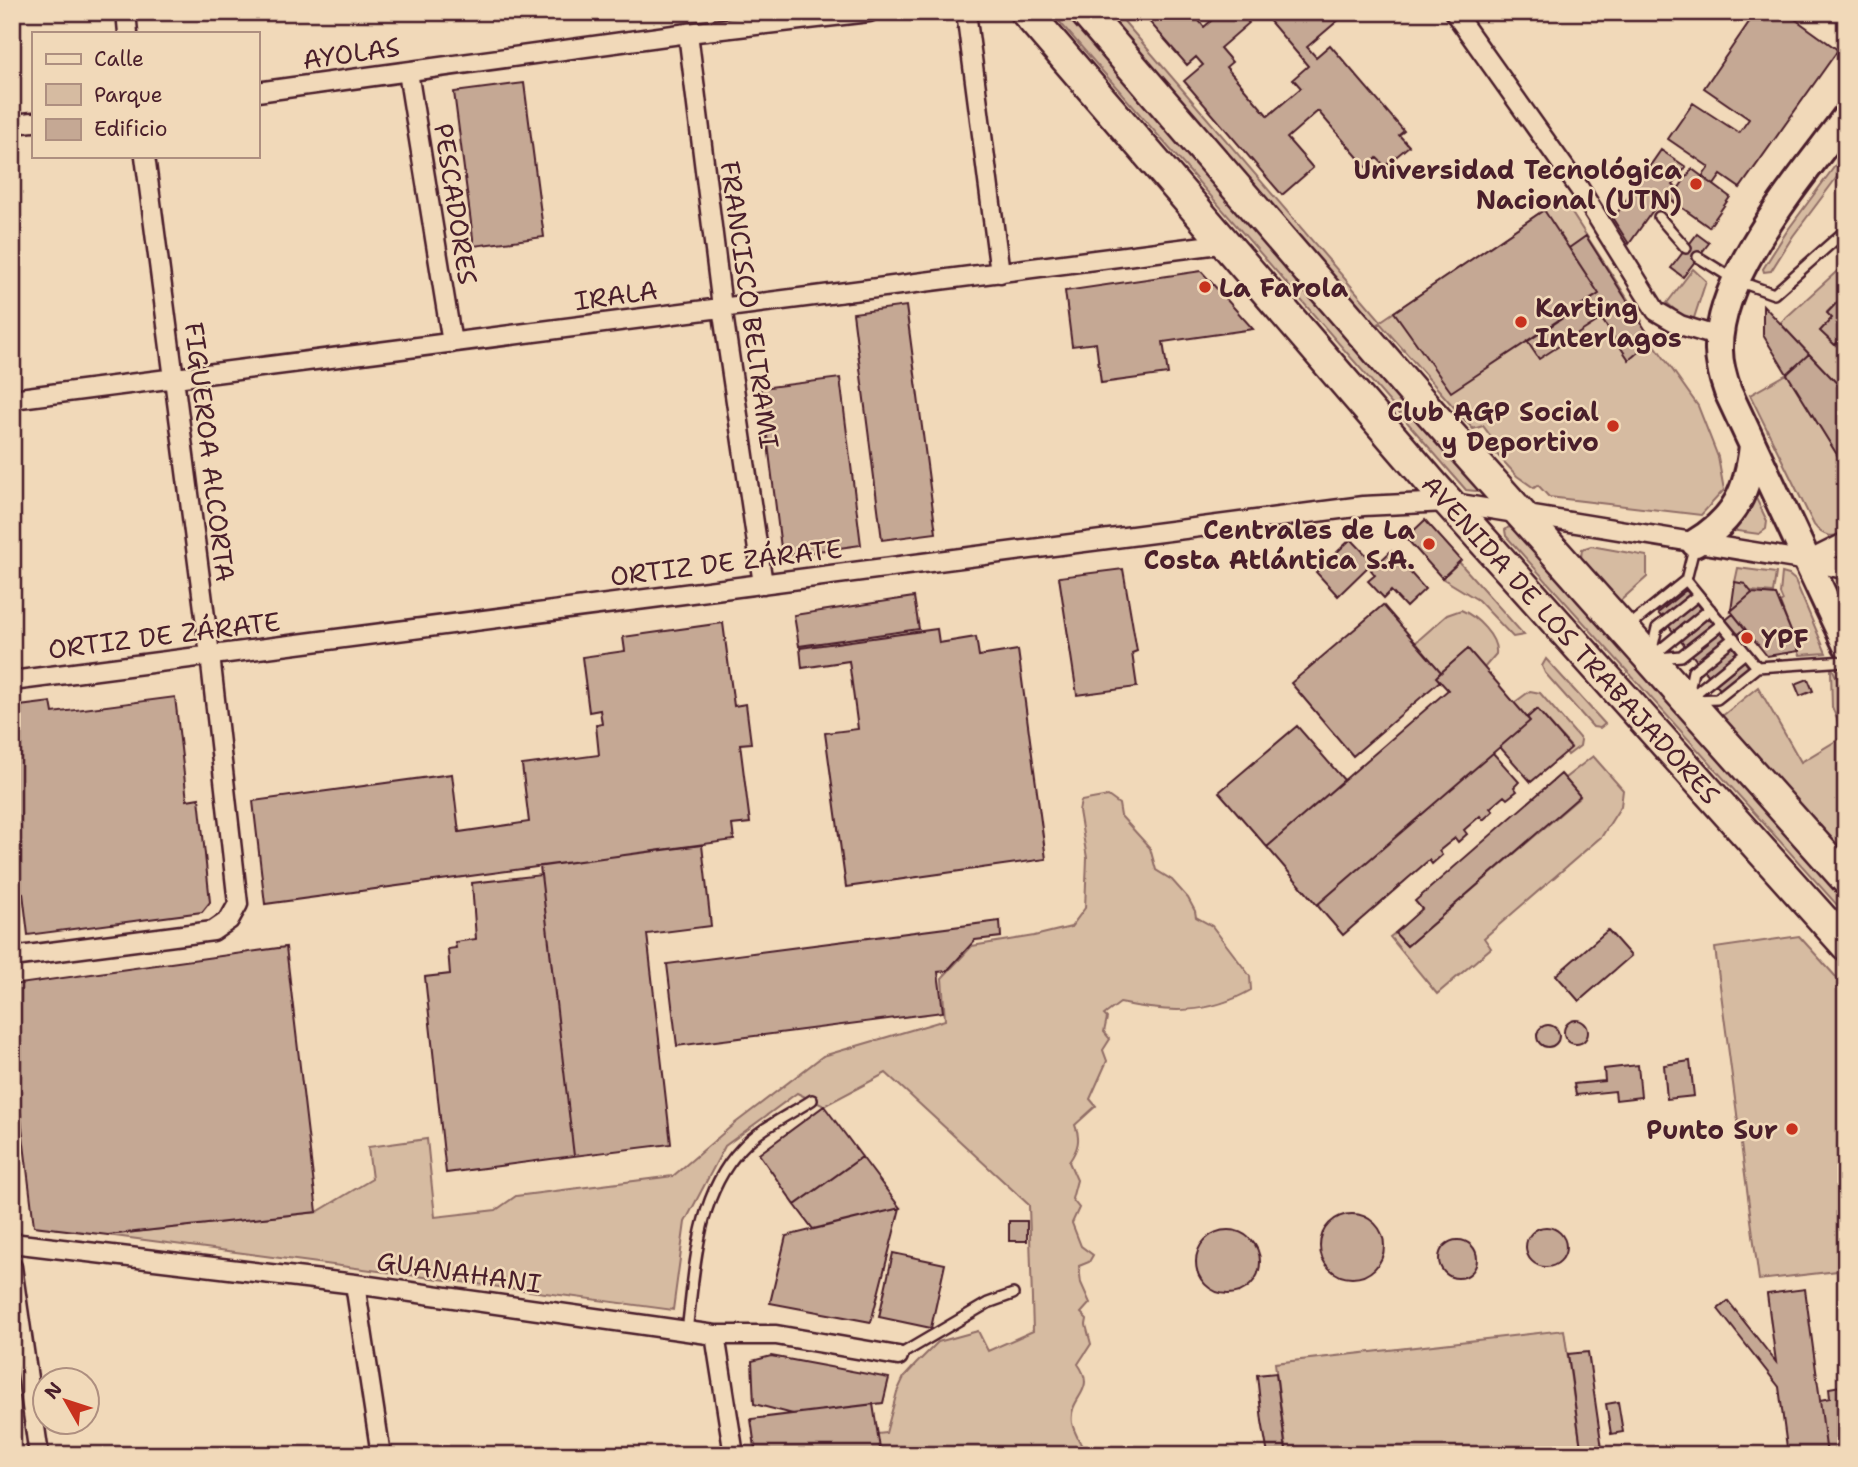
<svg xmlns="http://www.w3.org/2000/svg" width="1858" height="1467" font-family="'Shantell Sans',sans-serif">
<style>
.green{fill:#d6bba1;stroke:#906d66;stroke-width:2}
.building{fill:#c5a894;stroke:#4a1f2b;stroke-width:2}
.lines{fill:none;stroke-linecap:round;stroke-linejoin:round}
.service-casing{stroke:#4a1f2b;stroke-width:14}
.minor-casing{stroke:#4a1f2b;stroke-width:23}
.secondary-casing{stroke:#4a1f2b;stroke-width:32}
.primary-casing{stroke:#4a1f2b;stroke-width:35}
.service{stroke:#f1d9b9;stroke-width:9}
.minor{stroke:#f1d9b9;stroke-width:18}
.secondary{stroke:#f1d9b9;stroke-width:26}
.primary{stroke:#f1d9b9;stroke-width:30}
.poi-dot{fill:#c8321e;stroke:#f1d9b9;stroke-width:2.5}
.labels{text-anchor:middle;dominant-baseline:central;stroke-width:5;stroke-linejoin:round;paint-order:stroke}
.street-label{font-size:26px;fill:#4a1f2b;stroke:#f1d9b9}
.poi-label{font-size:26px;font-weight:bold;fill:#4a1f2b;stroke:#f1d9b9;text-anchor:end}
</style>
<rect width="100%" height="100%" fill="#f1d9b9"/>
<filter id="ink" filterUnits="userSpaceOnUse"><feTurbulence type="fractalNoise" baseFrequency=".0143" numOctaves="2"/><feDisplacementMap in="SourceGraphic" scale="14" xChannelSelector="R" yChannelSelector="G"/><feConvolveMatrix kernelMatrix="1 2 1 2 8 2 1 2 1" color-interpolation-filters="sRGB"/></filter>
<g filter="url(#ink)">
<!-- green -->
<path class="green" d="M1051,12H1068L1477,484L1479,488L1476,491L1466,490Z
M1102,12H1116L1381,321L1562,198L1642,321L1640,324L1698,406L1718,457L1724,490L1701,515L1549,497L1538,485L1534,488L1517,476L1490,447L1495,442L1483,426L1473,429L1380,323L1375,326L1461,429Z
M1846,151V165L1793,236L1771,271L1764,272L1763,269L1787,231Z
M1846,263V293L1827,312L1832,318L1820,331L1835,345L1844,336L1846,338V393L1780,323Z
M1693,269L1706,281L1693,321L1683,317L1667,303Z
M1787,374L1846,469V533C1832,538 1823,537 1814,525L1750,395Z
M1754,494L1767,521L1766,529L1759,534L1730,530Z
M1509,527L1517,531L1846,896V915L1506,536L1505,530Z
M1591,546L1647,556V577L1619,602L1581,558L1582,549Z
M1459,562L1524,635L1513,637L1478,600L1442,578Z
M1738,568L1776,573L1773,593L1750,591L1735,582Z
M1782,573L1789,575L1795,580L1826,653L1800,655L1780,603L1783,601L1780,594Z
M1461,610C1476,616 1498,637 1496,654L1484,668L1468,650L1441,672L1415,643L1447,615Z
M1546,659L1605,724L1600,728L1593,727L1545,673L1542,666Z
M1831,670H1833L1846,698V855L1721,717L1758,687L1801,762L1844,736L1832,707Z
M1530,691L1540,693L1581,740L1580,746L1568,755L1566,752L1571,747L1538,710L1527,718L1514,703Z
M1593,756L1623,790L1621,806L1602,836L1484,938L1491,948L1437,994L1390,937L1395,933L1407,946L1580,797L1565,778Z
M1108,796L1119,804L1121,816L1150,848L1156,870L1172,880L1188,898L1195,911L1196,917L1212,926L1250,976L1251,990C1208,1015 1168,1013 1120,1003L1104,1015L1107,1018L1104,1032L1110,1039L1103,1050L1107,1061L1090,1099L1096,1106L1075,1125C1081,1139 1078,1149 1069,1162L1077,1180L1072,1199L1079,1208L1072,1223L1081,1246L1093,1255L1089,1262L1079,1266L1081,1283L1090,1303L1081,1313L1087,1319L1086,1325L1091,1344L1078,1364C1098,1392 1068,1396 1072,1423C1074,1433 1082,1445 1086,1455H881L877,1434L886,1433L897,1392L904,1377L916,1364L938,1342L978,1331L988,1351L1033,1331L1029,1205L886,1073L824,1106L797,1093L725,1146L685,1222L673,1310L107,1235L317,1212L372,1179L368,1147L427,1139L435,1217L496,1210L516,1196L673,1176L734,1124L823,1056L945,1020L942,978L972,946L1034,936L1071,927L1085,908L1087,858L1079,811L1081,801Z
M1799,936L1846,988V1270L1759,1280L1715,948Z
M1564,1330L1582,1455H1287L1275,1363Z"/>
<!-- building -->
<path class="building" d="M1141,12H1192L1204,27L1221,12H1240L1249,23L1220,48L1232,62L1226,67L1268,116L1301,88L1293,79L1308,66L1262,12H1338L1342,17L1307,47L1316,57L1330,45L1404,131L1399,135L1409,146L1385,166L1377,158L1367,168L1318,111L1287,138L1313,168L1282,195L1184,81L1203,65L1196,57L1187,65Z
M1756,12H1785L1838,50L1740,188L1721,175L1714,185L1702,177L1709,167L1668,139L1693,103L1739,133L1749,119L1704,88Z
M524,83L544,237L474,246L454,92Z
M1661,150L1686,167L1673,185L1678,189L1692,169L1730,197L1709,227L1664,195L1629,244L1613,219Z
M1544,210L1599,294L1451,392L1394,312Z
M1697,234L1709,243L1683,277L1671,268Z
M1586,236L1652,340L1629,360L1589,300L1599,294L1569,248Z
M1201,271L1253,329L1163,342L1168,374L1101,383L1096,343L1072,346L1065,291Z
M1846,293V338L1844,336L1835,345L1820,331L1832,318L1827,313Z
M1589,300L1601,319L1539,359L1527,341Z
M1763,305L1809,354L1787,374L1763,335Z
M906,306L936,533L882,540L853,313Z
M1809,354L1846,393V469L1787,374Z
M840,378L861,545L782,556L761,388Z
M1425,520L1461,560L1442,578L1406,538Z
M1351,539L1373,562L1338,596L1316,572Z
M1391,551L1425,589L1406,607L1391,591L1384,598L1368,581L1375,575L1371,570Z
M1123,569L1137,651L1132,653L1137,687L1077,695L1059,577Z
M1735,582L1745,584L1752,593L1731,611Z
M1686,590L1717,627L1733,614L1745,629L1729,642L1754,673L1726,697L1658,613Z
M1752,593L1776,595L1799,651L1767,656L1731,611Z
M914,597L919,629L799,646L794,615Z
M1383,605L1441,672L1436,677L1440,681L1353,756L1291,683Z
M723,623L734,706L746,704L751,743L740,744L750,823L732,825L734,840L265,904L253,801L452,774L459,832L529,822L522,765L599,755L596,725L602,724L600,710L589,712L582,657L625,651L623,637Z
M937,629L939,643L976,637L979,656L1018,650L1046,859L846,887L825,733L858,729L849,661L802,668L800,648Z
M1468,649L1530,721L1317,905L1267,847L1448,690L1436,677Z
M1808,679L1813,691L1800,696L1795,684Z
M175,697L187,800L199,798L210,902L202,912L28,935L23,893L12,895V707L51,702L53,713Z
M1537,709L1571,748L1531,782L1500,747L1530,721L1527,718Z
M1297,726L1344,780L1267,847L1219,792Z
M1493,753L1519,782L1514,787L1517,791L1507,799L1504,796L1490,808L1493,811L1483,820L1480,816L1464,830L1467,834L1458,842L1455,838L1439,851L1442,855L1432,864L1429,860L1343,935L1317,905Z
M1561,774L1580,796L1407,946L1395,933L1422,909L1415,901Z
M702,845L711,926L647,934L671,1144L574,1156L540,866Z
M541,875L574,1156L446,1173L425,977L450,974L448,949L456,948L455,942L476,939L472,883Z
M1000,921L1001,937L975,940L947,971L938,972L943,1012L677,1046L667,964Z
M1608,930L1631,956L1579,1001L1556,975Z
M286,947L317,1212L108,1235L34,1226L12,1045V985Z
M1564 1032a12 12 0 1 1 24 0a12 12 0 1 1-24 0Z
M1537 1036a11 11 0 1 1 22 0a11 11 0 1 1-22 0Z
M1690,1061L1694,1096L1667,1099L1664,1065Z
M1638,1065L1641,1097L1616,1100L1615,1091L1576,1095L1574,1084L1605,1081L1604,1069Z
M824,1106L862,1157L795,1205L759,1154Z
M862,1157L900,1208L813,1229L795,1205Z
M900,1208L871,1322L770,1303L786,1236Z
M1320 1246a32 32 0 1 1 64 0a32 32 0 1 1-64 0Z
M1009,1221H1027V1241H1009Z
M1526 1247a20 20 0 1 1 40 0a20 20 0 1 1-40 0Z
M1196 1262a32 32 0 1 1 64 0a32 32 0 1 1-64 0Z
M1439 1259a19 19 0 1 1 38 0a19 19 0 1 1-38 0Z
M893,1253L945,1264L931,1328L879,1317Z
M1805,1289L1820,1400L1827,1455H1788L1779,1387L1718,1309L1728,1301L1776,1362L1767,1294Z
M1588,1352L1603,1455H1582L1568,1354Z
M771,1356L889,1378L883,1403L793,1414L754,1404L752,1361Z
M1276,1373L1285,1444L1287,1455H1268L1262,1421L1257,1375Z
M1846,1385V1455H1827L1820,1400L1830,1398L1829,1388Z
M1618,1402L1623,1432L1611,1434L1606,1404Z
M873,1404L881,1455H756L751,1419Z"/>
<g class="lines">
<!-- service casing -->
<g class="service-casing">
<path id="service" d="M1659,217L1686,248
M1698,257L1735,280L1774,294L1846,230
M1695,544L1686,580L1757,667
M1628,627L1686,580
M1652,649L1657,628L1698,595
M1654,655L1710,609
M1658,658L1681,656L1722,624
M1689,691L1693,671L1734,638
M1691,697L1745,653
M1695,700L1717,699L1757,667L1846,661
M687,1331C695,1269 696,1197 741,1149C760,1128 789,1115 812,1100
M898,1356L988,1303L1013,1294"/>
</g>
<!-- minor casing -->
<g class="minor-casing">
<path id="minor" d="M126,12L128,33
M966,12L1000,273
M1454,12L1579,188L1656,311L1680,325L1719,337
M688,33L722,307L763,584
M408,72L452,343
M257,92L688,33L869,12
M12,124L33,122
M12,399L1227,243
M1808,561L1846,542
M12,681L1363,506L1448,502L1808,561L1839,568L1846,567
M12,957L213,931L229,920L238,904L210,655L145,156
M12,1243L355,1284L715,1335H776L898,1356
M12,1267L39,1455
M355,1284L381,1455
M715,1335L734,1455"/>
</g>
<!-- secondary casing -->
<g class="secondary-casing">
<path id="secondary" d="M1846,117C1802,177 1717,274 1719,350C1719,365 1723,378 1728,392L1846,644
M1695,543C1735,519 1748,491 1753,446"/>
</g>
<!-- primary casing -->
<g class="primary-casing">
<g id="primary">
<path id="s1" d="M1026,12L1434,486L1846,945"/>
<path d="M1085,12L1431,413L1846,879"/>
</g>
</g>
<!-- service -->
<use href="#service" class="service"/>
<!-- minor -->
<use href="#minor" class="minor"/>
<!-- secondary -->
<use href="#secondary" class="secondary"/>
<!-- primary -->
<use href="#primary" class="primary"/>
</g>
</g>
<!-- markers -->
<g class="poi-dot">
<circle cx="1696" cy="184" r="7"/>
<circle cx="1205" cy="287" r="7"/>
<circle cx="1521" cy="322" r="7"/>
<circle cx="1613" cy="426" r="7"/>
<circle cx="1429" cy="544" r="7"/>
<circle cx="1747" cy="638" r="7"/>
<circle cx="1792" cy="1129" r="7"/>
</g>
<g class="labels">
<!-- street labels -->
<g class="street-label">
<text transform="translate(351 53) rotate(-8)">AYOLAS</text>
<text transform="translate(456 204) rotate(81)">PESCADORES</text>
<text transform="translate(616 295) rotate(-8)">IRALA</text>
<text transform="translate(750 305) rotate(82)">FRANCISCO BELTRAMI</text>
<text transform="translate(210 452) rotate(83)">FIGUEROA ALCORTA</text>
<text transform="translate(726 562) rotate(-7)">ORTIZ DE ZÁRATE</text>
<text transform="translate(164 635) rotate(-7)">ORTIZ DE ZÁRATE</text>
<text stroke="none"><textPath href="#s1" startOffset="831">AVENIDA DE LOS TRABAJADORES</textPath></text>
<text transform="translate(459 1272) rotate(8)">GUANAHANI</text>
</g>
<!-- poi labels -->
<g class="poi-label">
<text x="1682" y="169">Universidad Tecnológica<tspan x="1682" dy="30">Nacional (UTN)</tspan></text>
<text x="1219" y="287" text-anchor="start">La Farola</text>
<text x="1535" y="307" text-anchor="start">Karting<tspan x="1535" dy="30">Interlagos</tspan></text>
<text x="1599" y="411">Club AGP Social<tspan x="1599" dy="30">y Deportivo</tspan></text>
<text x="1415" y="529">Centrales de La<tspan x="1415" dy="30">Costa Atlántica S.A.</tspan></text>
<text x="1761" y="638" text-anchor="start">YPF</text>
<text x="1778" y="1129">Punto Sur</text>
</g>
</g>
<!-- margin -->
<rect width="1858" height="1467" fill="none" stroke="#f1d9b9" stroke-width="42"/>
<rect x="21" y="21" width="1816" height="1425" fill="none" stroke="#4a1f2b" stroke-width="2.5" filter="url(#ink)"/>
<!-- legend -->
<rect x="32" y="32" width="228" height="126" fill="#f1d9b9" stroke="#ae8f80" stroke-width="2"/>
<rect x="46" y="54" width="35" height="10" fill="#f1d9b9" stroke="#ae8f80" stroke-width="2"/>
<text x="94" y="66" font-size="21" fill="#4a1f2b">Calle</text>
<rect x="46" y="84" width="35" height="21" fill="#d6bba1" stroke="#ae8f80" stroke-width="2"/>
<text x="94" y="102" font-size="21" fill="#4a1f2b">Parque</text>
<rect x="46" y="119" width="35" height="21" fill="#c5a894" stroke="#ae8f80" stroke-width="2"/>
<text x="94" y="136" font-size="21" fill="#4a1f2b">Edificio</text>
<!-- north arrow -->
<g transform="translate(66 1401) rotate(309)"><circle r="33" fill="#f1d9b9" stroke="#ae8f80" stroke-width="2"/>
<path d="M0-5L12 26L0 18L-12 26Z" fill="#c8321e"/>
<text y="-10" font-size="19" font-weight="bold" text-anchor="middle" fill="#4a1f2b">N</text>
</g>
</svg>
